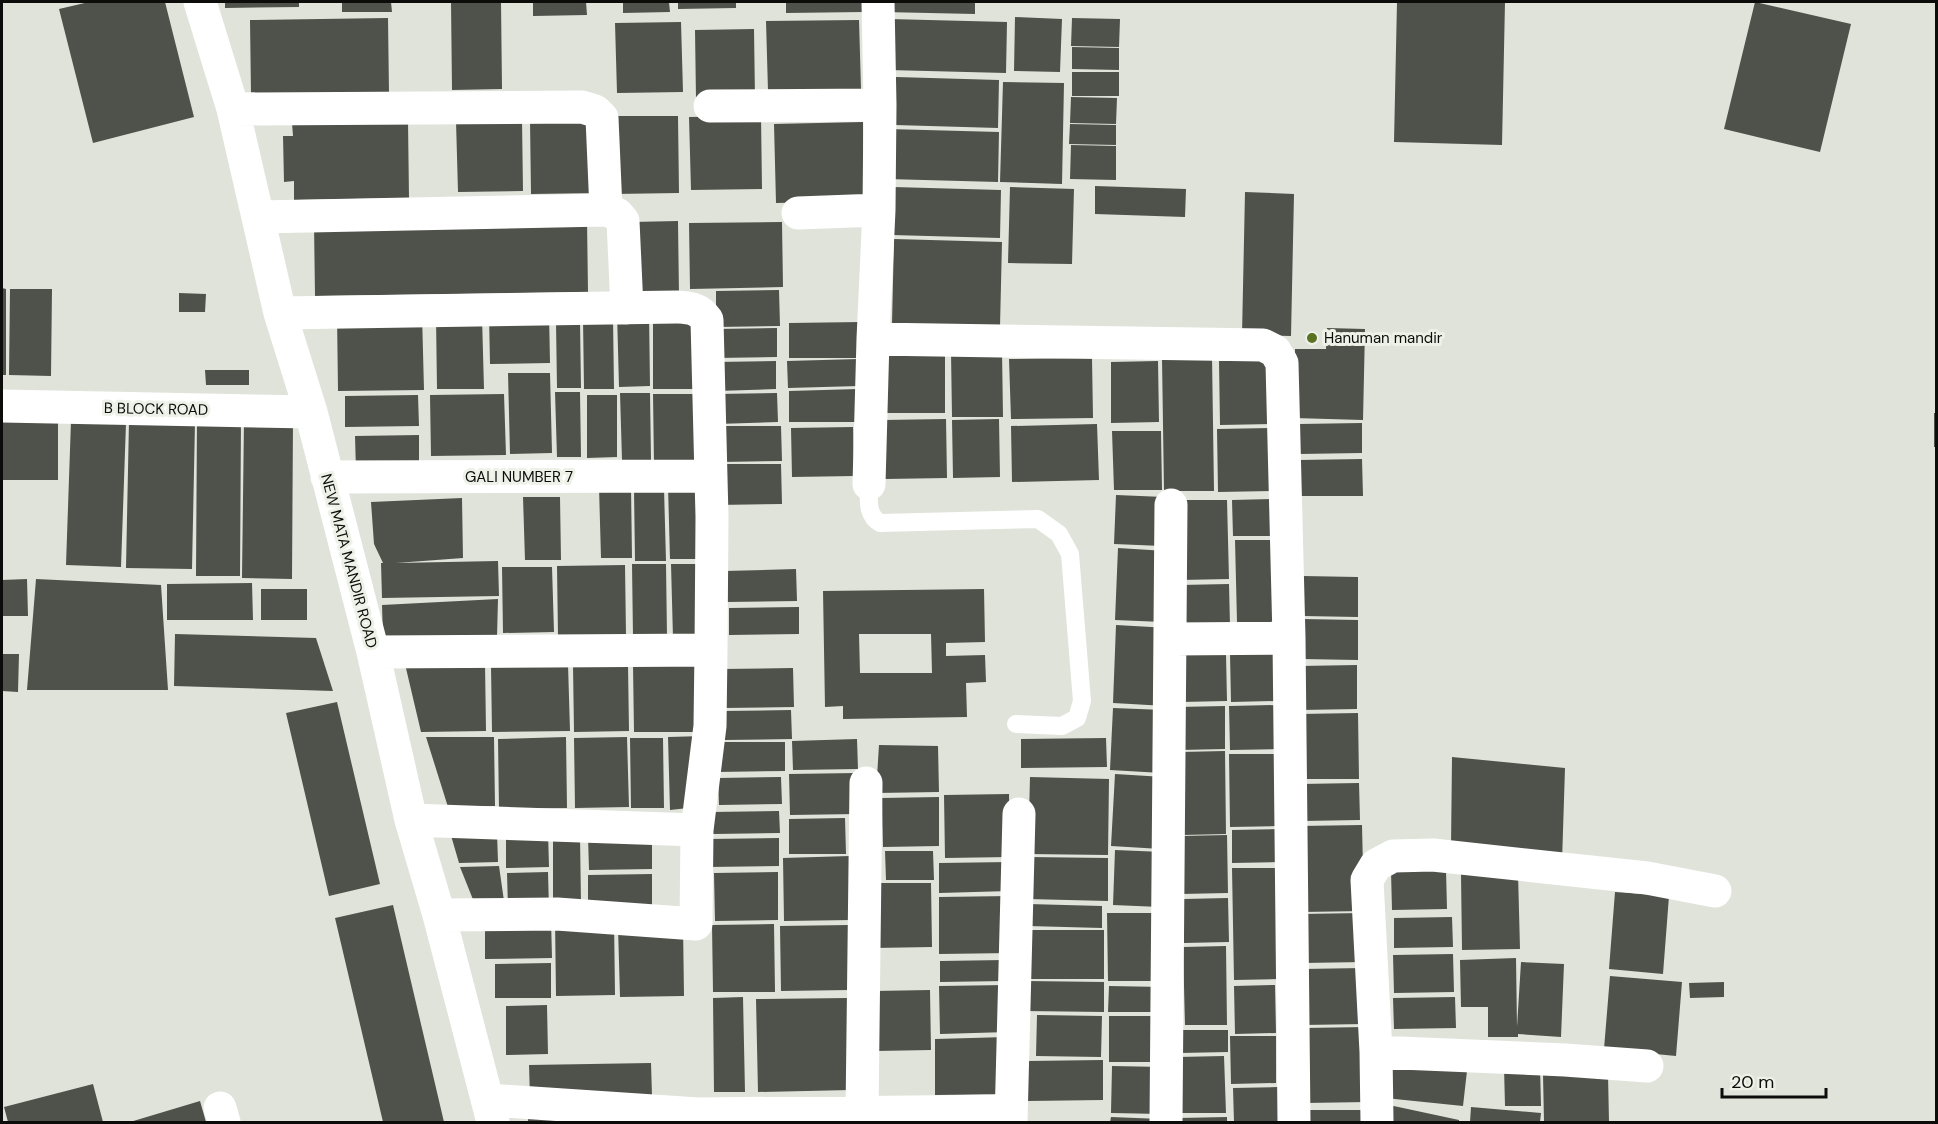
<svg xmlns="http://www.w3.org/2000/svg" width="1938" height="1124" font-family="'DM Sans',sans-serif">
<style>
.building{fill:#4f524a;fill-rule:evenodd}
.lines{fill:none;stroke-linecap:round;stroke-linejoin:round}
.lane{stroke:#fff;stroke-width:18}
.street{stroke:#fff;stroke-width:33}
.poi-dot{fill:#5c7223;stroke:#edf1e7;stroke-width:2}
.labels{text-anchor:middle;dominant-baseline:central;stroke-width:6;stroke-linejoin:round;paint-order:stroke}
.poi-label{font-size:15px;fill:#0c0d0a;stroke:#edf1e7;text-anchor:start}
.street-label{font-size:15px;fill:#0c0d0a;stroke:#edf1e7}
</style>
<rect width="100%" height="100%" fill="#e0e3da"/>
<!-- building -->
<path class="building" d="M89,2H165L194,117L93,143L59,9Z
M225,2H299V7L225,8Z
M342,2H391L392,12H342Z
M451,2H501L502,89L452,90Z
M533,2H586L587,15L533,16Z
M623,2H669L670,12L623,13Z
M678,2H736V8L678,9Z
M786,2H864V12L786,13Z
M883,2H975V14L883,12Z
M1397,2H1505L1502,145L1394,142Z
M1755,2L1851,24L1820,152L1724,129Z
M1015,17L1062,19L1060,72L1014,71Z
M388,18L389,93L251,95L250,20Z
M1072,18L1120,19L1119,47L1071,46Z
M889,19L1007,22L1006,73L888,70Z
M859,20L861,89L768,91L766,21Z
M681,22L683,92L617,93L615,23Z
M754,29L755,99H696L695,30Z
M1072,47L1119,48V70L1072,69Z
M1072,72H1119V96H1072Z
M896,77L999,80L998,128L895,125Z
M1003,82L1064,83L1062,184L1000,182Z
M1071,97L1117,98L1116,124L1070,123Z
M612,116H678L679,193L613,194Z
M761,116L762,189L691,190L689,117Z
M597,119L598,193L531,194L530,120Z
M522,120L523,191L458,192L456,121Z
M408,121L409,198L294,200V181L284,182L283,136H293L292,123Z
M863,122L864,201L776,203L774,124Z
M1070,124L1116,125V145L1069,144Z
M888,129L999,132L998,182L887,179Z
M1071,145L1116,146V180L1070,179Z
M1095,186L1186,189L1185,217L1095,214Z
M893,187L1001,190L1000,238L892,235Z
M1010,187L1074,189L1072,264L1008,263Z
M1245,192L1294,194L1291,336L1242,335Z
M587,219L588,292L315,296L314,223Z
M678,221L679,296L633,297L631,222Z
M782,222L783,287L690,289L689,223Z
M894,239L1002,242L1000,327L892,324Z
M2,288L6,289V375H2Z
M10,289H52L51,376L9,375Z
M779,290L780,326L716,327V291Z
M179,293L206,294L205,312H179Z
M617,312H649L650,386L619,387Z
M549,313L550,363L490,364L489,314Z
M422,314L424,390L338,391L337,315Z
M653,315H698V389H653Z
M436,317H482L484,389H437Z
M613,317L614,389H584L583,318Z
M556,322H580L581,388H557Z
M861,322L862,358H789V323Z
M777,328V357L716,358V329Z
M1327,328L1365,329L1363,420L1294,418L1295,349H1326Z
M1002,351L1003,417H952L951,352Z
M945,353V413H882V354Z
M1212,356L1214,491H1164L1162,358Z
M1092,358L1093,418L1011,419L1009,359Z
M859,359V386L788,388L787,361Z
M1271,360L1273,424L1220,425L1219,361Z
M776,361V389L717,391L716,362Z
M1158,361L1159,422L1111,423V362Z
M205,370H249V385H206Z
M508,373H550L552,453L510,454Z
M858,389V422H789V391Z
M555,392H580L581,457H557Z
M620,393H650L651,460H622Z
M777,393L778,422L717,424V394Z
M504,394L506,455L431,456L430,395Z
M653,394H700L701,464L654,465Z
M418,395L419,426L345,427V396Z
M587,395H617V457L587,458Z
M1934,413H1936V447H1934Z
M197,418L241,419L240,576H196Z
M2,419H58V480H2Z
M946,419L947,478L885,479L884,420Z
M999,419L1000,477L953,478L952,420Z
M244,420L293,421L292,579L242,578Z
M71,421L126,423L121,567L66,565Z
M129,421L195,422L192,569L126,568Z
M1362,423V453L1299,454V424Z
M1097,424L1099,480L1012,482L1011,426Z
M719,426H781L782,461L720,462Z
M853,427L854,476L792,477L791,428Z
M1270,428L1272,491L1218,492L1217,429Z
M1112,431H1161L1162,490H1114Z
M419,435V470L356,471L355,436Z
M1362,459L1363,496H1299V460Z
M715,464H781L782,504L716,505Z
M631,486L632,558H601L599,487Z
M668,486H703L705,559H670Z
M664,488L666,561H635L634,489Z
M1116,495L1164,497L1162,546L1114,544Z
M523,497H560L561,560H525Z
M462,498L463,558L396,563L498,561L499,596L382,598L381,563H383L374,544L371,502Z
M1277,499L1278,536H1233L1232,500Z
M1179,500H1227L1229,579L1180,580Z
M1235,540H1278L1280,622H1237Z
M1118,548L1166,551L1163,622L1115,620Z
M632,564H666L667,637H633Z
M671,564H701L703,637L673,638Z
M625,565L626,636L558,637L557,566Z
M502,567H552L554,632L503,633Z
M796,569L797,601L726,602L725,571Z
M1303,576L1358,577V617L1303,616Z
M27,579L28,616H2V580Z
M36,579L161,585L168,690H27Z
M252,583L253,620H167V584Z
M1229,584L1230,626L1181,627L1180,585Z
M261,589H307V620H261Z
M984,589L985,642L946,643V656L985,655L986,682L966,683L967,717L843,719V706L825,707L823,591ZM859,634H931L932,673H860Z
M498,599L497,637L383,639L382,605Z
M799,607V634L729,635V608Z
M1302,619L1358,620V660L1302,659Z
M1116,625L1169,628L1166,706L1113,703Z
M175,634L316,638L333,691L174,686Z
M1276,653V701L1231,702L1230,654Z
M2,654H19L18,692L2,691Z
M1226,654L1227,701L1181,702L1180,655Z
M485,663L486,731L421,732L405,664Z
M568,664L570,731L492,732L491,666Z
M699,664L700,732H634L633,665Z
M573,665H628L629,731L574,732Z
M1357,665V709L1301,710L1300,666Z
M793,668L794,707L723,708L722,669Z
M337,702L380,884L329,896L286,713Z
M1278,705V749L1230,750L1229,706Z
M1225,706V749L1179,750L1178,707Z
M1113,708L1164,710L1162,773L1110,770Z
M791,710L792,739L723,740V711Z
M1358,713L1359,779H1301L1300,714Z
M704,736L697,807L670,810L668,737Z
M426,737H494L495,806L448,807Z
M566,737L567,808L499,809L498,739Z
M627,737L629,807L575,808L574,738Z
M630,738H663L664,808H631Z
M1106,738L1107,767L1021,768V739Z
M857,739L858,769L793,770L792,741Z
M715,742H785V771L716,772Z
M879,745L938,746L939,792L876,793Z
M1225,751L1226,834L1182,835L1181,752Z
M1229,754H1278L1279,826L1230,827Z
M1452,757L1565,768L1562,862L1451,848Z
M856,773L857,814L790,815L789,774Z
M1115,774L1164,777L1161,849L1111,846Z
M781,777L782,804L719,805L718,778Z
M1030,777L1109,779L1108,855L1028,854Z
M1359,783L1360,820L1302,821L1301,784Z
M1009,794L1010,857L945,858L944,795Z
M939,797V846L883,847L882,798Z
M779,811L780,833L713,834V812Z
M845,818L846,854H789V819Z
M1362,825L1364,911L1302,912L1300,826Z
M1279,829L1280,862L1232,863V830Z
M450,832L497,833L498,862L459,863Z
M548,832L549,867L506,868V833Z
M652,835V869L589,870L588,836Z
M1227,835L1228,893L1181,894L1180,836Z
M580,836L581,904H553V837Z
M779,838V866L708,867V839Z
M1115,850L1163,852L1160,907L1113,905Z
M885,851H933L934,880H886Z
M850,856L851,920L784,921L783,858Z
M1028,857L1108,858V901L1028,899Z
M1010,862V891L939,893V863Z
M499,866L505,908L478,912L460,867Z
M1232,868H1276L1279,979L1234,980Z
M1446,870L1447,909L1392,910L1391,871Z
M548,872L549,909H508L507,873Z
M778,872V920L715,921L714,873Z
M1518,873L1520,949L1462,950L1461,874Z
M652,874V905L588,906V875Z
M873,883H931L932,947L874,948Z
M1615,892L1669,896L1663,974L1609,969Z
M1011,896L1012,953L939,954V897Z
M1228,898L1229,942L1184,943V899Z
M1028,904L1102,906V928L1028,926Z
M393,905L444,1122H383L335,918Z
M1107,913H1161V981H1108Z
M1363,913L1364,962L1302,963L1301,914Z
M1452,917L1453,947L1394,948V918Z
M614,918L615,995L556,996L555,919Z
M551,919L552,958L485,959V920Z
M774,924L775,992H713L712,925Z
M683,925L684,996L620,997L618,927Z
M848,925L850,990L781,991L780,926Z
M1028,930H1104V979H1028Z
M1226,946L1227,1025H1185L1183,947Z
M1453,954L1454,992L1394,993L1393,955Z
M1516,958L1517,1027L1521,962L1564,964L1561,1037L1518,1034V1037H1488V1007H1461L1460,960Z
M1004,960L1005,981L940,982V961Z
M551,963V998H495V964Z
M1364,968L1365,1024L1303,1025L1302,969Z
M1610,976L1682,982L1676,1056L1604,1049Z
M1025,981L1104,982V1012L1025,1011Z
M1724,982V997L1690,998L1689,983Z
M1007,985L1008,1032L940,1034L939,986Z
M1275,985L1276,1033L1235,1034L1234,986Z
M1109,986L1163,987L1162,1012H1108Z
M930,990L931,1050L876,1051L875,991Z
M743,997L745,1092H714L713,998Z
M1455,997L1456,1028L1394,1029L1393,998Z
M849,998L850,1090L758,1092L756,999Z
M547,1005L548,1054L506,1055V1006Z
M1037,1015L1102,1016L1101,1057L1036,1056Z
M1109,1016H1160V1062H1109Z
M1366,1027L1368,1102L1305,1103L1304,1028Z
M1179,1030H1228V1052L1180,1053Z
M1230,1036H1276V1083L1231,1084Z
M1007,1037L1009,1094L935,1095V1039Z
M1224,1056L1226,1113H1180L1178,1057Z
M1103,1060V1100L1028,1101V1061Z
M1389,1062H1468L1463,1106L1385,1098Z
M651,1063L652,1096L530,1098L529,1065Z
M1112,1066L1163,1067L1162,1114L1111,1113Z
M1540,1066L1541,1106H1505L1504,1067Z
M1543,1074H1608L1609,1122H1544Z
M93,1084L103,1122H8L4,1107Z
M1278,1087V1122H1234L1233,1088Z
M200,1101L206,1122H130Z
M1389,1105L1459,1120V1122H1390Z
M1471,1107L1541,1113L1540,1122H1470Z
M1307,1110H1367V1122H1307Z
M576,1117V1122H528V1118Z
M1111,1117L1161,1119V1122H1110Z
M1227,1117V1122H1179V1118Z"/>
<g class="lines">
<!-- lane -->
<path class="lane" d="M869,484C869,499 866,515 880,523L1038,519L1059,534L1070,554L1082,701L1077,718L1062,726L1016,724"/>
<!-- street -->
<path class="street" d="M200,2L233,109L280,313L311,412L373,652L411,820L439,915L493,1122
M710,106L880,105
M233,109L582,107L595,111L602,118L606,210
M798,213L879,210
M259,217L606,210L617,214L623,221L627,308
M280,313L677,307C690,308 699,308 707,320L712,517L711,650L710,726L697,830L696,924L557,914L439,915
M873,339L1263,345L1275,351L1282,363L1289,638L1294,1122
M2,406L311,412
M327,477L711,476
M869,484L873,339L879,210L880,105L878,2
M1171,639L1289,638
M373,652L711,650
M411,820L697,830
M1376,1052L1565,1060L1647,1066
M488,1100L698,1114L1011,1111
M220,1108L224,1122
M862,1114L866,783
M1011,1122L1019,814
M1166,1122L1171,505
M1377,1122L1376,1052L1367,880L1376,865L1393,856L1433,855L1647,878L1715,891"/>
</g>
<!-- markers -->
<circle class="poi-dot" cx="1312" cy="338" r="6"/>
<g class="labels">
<!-- poi labels -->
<g class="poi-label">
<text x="1324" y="338">Hanuman mandir</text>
</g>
<!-- street labels -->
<g class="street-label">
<text transform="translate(156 409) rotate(1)">B BLOCK ROAD</text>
<text x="519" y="477">GALI NUMBER 7</text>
<text transform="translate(349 561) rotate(75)">NEW MATA MANDIR ROAD</text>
</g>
</g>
<!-- border -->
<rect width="1938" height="1124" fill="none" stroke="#0c0d0a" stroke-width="6"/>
<!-- scale -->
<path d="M1722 1088v9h104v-9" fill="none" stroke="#0c0d0a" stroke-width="3"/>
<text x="1731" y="1088" font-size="18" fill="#0c0d0a" stroke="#edf1e7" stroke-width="4.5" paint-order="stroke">20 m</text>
</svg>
